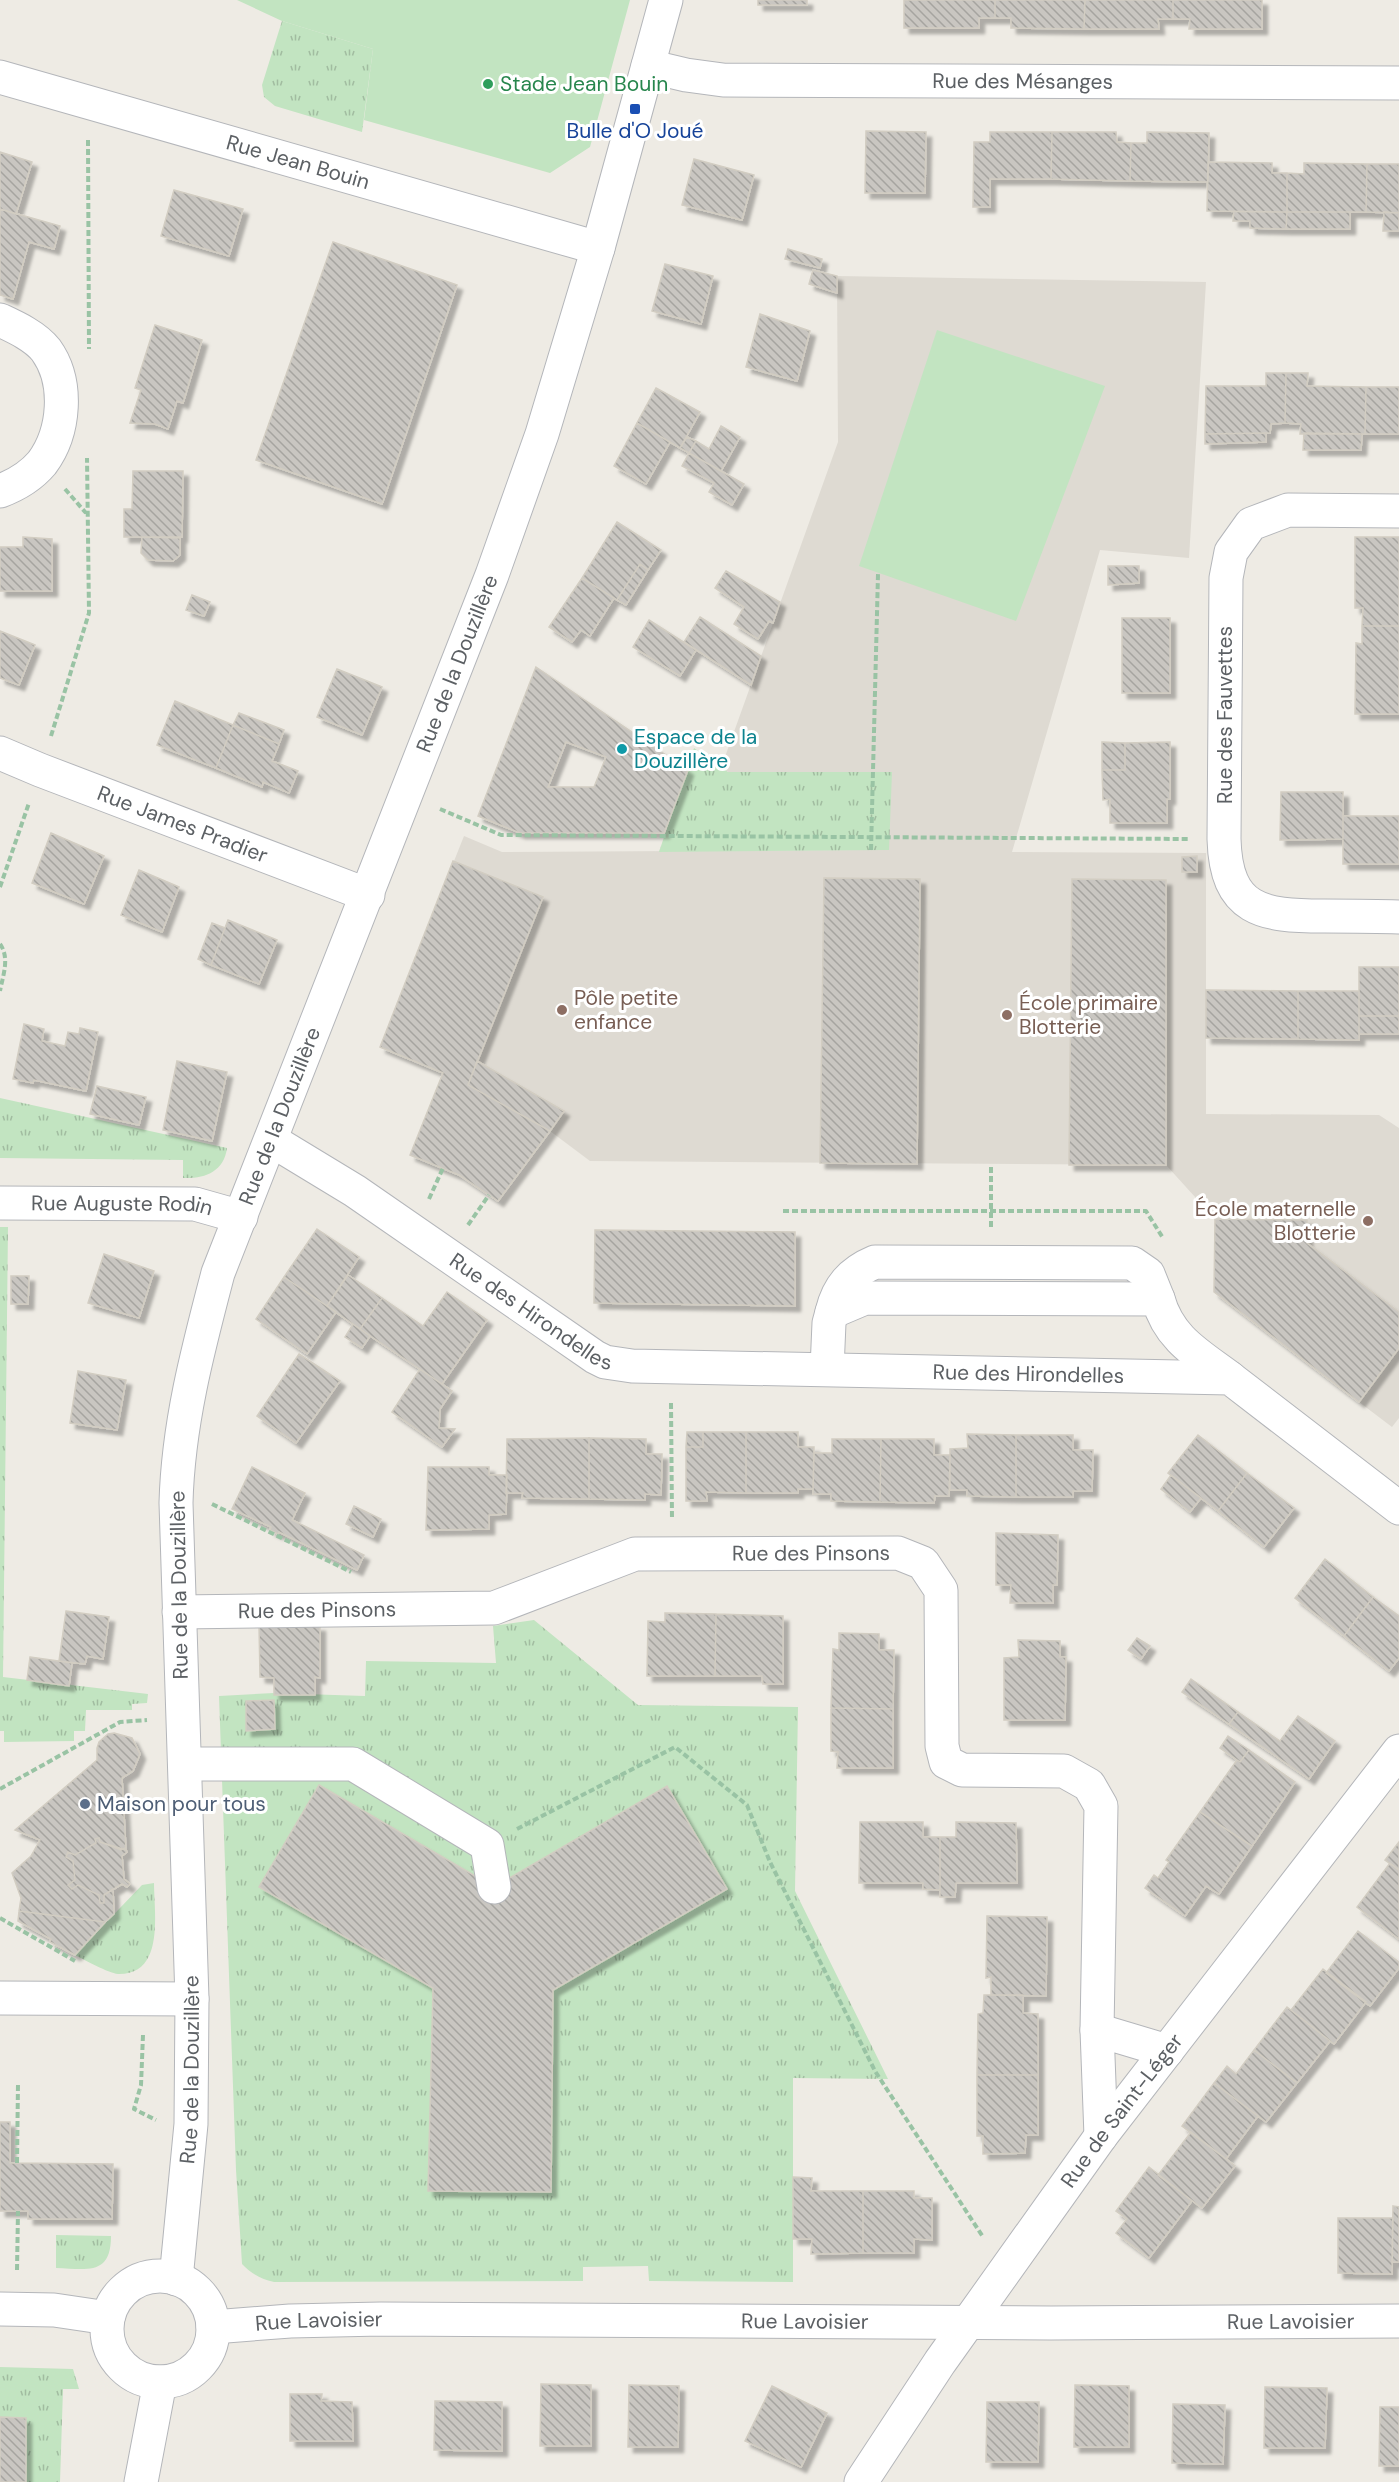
<svg xmlns="http://www.w3.org/2000/svg" width="1399" height="2482" font-family="'DM Sans',sans-serif">
<style>
.education{fill:#dedad2}
.grass{fill:url(#grass-tufts)}
.garden{fill:#c2e4c1}
.building{fill:url(#building-back-hatch);stroke:#d2cdc2;stroke-width:1.5;fill-rule:evenodd;filter:url(#shadow)}
.lines{fill:none;stroke-linecap:round;stroke-linejoin:round}
.minor-casing{stroke:#b4b6ba;stroke-width:35}
.path{stroke:#99c3a4;stroke-width:4;stroke-dasharray:6 3;stroke-linecap:butt}
.minor{stroke:#fff;stroke-width:33}
.leisure-dot{fill:#2e9e5b;stroke:#fff;stroke-width:2}
.transit-dot{fill:#1a4fb4;stroke:#fff;stroke-width:2}
.culture-dot{fill:#0f9aa8;stroke:#fff;stroke-width:2}
.education-dot{fill:#8d6e63;stroke:#fff;stroke-width:2}
.service-dot{fill:#5c6f8a;stroke:#fff;stroke-width:2}
.labels{text-anchor:middle;dominant-baseline:central;stroke-width:6;stroke-linejoin:round;paint-order:stroke}
.street-label{font-size:21px;fill:#5c6064;stroke:#fff}
.leisure-label{font-size:21px;fill:#27864d;stroke:#fff;text-anchor:start}
.transit-label{font-size:21px;fill:#164399;stroke:#fff}
.culture-label{font-size:21px;fill:#0d838f;stroke:#fff;text-anchor:start}
.education-label{font-size:21px;fill:#785e54;stroke:#fff;text-anchor:start}
.service-label{font-size:21px;fill:#4e5e75;stroke:#fff;text-anchor:start}
</style>
<defs>
<pattern id="grass-tufts" width="24" height="20" patternUnits="userSpaceOnUse" patternTransform="scale(1.5)"><rect width="24" height="20" fill="#c2e4c1"/><path d="M3 7l-1-3M5 7V3M7 7l1-3M15 17l-1-3M17 17v-4M19 17l1-3" fill="none" stroke="#a1bca0"/></pattern>
<pattern id="building-back-hatch" width="6" height="6" patternUnits="userSpaceOnUse" patternTransform="scale(1.5)"><rect width="6" height="6" fill="#c9c6c1"/><path d="M-1 5l2 2M0 0l6 6M5-1l2 2" fill="none" stroke="#a6a4a0"/></pattern>
<filter id="shadow"><feDropShadow dx="5.5" dy="5.5" stdDeviation="1.5" flood-color="#0004"/></filter>
</defs>
<rect width="100%" height="100%" fill="#eeebe4"/>
<!-- education -->
<path class="education" d="M837,276L1206,282L1189,558L1100,550L1012,852L1206,853V1114L1379,1115L1399,1128V1418L1392,1427L1214,1292L1215,1219L1166,1165L590,1161L550,1131L498,1201L459,1175L410,1155L443,1073L380,1047L464,836L502,852L871,850L721,768L838,442Z"/>
<!-- grass -->
<path class="grass" d="M282,21L373,49L362,132L275,106L264,97L262,85Z
M694,748L728,772H892L889,850L659,852Z
M0,1098L227,1148C224,1172 204,1179 183,1178V1160L0,1158Z
M0,1227H8L3,1677L148,1694L147,1703L132,1704V1710H86L85,1731H74V1741L4,1742V1731H0Z
M534,1620L638,1705L798,1707L795,1891L888,2079L793,2078V2282L649,2281L648,2266L583,2267V2281L274,2282C260,2279 252,2274 242,2264L236,2170L219,1696L274,1693L365,1696L366,1661L496,1663L493,1626Z
M154,1883C154,1913 165,1975 118,1974C108,1973 85,1960 75,1955L142,1885Z
M56,2235L111,2236C111,2276 87,2269 56,2268Z
M0,2367L73,2369L79,2389H63L60,2482H26V2418L0,2417Z"/>
<!-- garden -->
<path class="garden" d="M237,0H630L590,147L550,173L364,120L373,49L282,21Z
M937,330L1105,386L1016,621L859,566Z"/>
<!-- building -->
<path class="building" d="M758,0H807V5H758Z
M904,0H995V18H979V28H904Z
M995,0H1085L1084,29L1011,28V18H995Z
M1085,0H1173V19H1158L1159,29H1084Z
M1173,0H1262V29H1189L1190,19H1173Z
M866,131L926,132L925,193H865Z
M990,132H1052L1051,179H990V207H973L974,142H990Z
M1052,132H1116L1117,142L1131,143L1130,181L1051,179Z
M1147,132L1209,133L1208,182L1130,181L1131,143H1147Z
M0,152L32,162L16,214L0,209Z
M694,159L754,175L742,220L682,205Z
M1208,162L1272,163V173H1287V212L1207,211Z
M1304,163L1367,164L1366,212H1287V173L1304,174Z
M1367,164H1399V213L1366,212Z
M174,190L243,209L229,256L161,236Z
M0,209L60,226L54,249L29,242L13,299L0,295Z
M1234,212H1287L1286,229L1250,228V221H1233Z
M1287,212H1350V229H1286Z
M1384,212L1399,213V231H1383Z
M333,242L457,285L382,504L256,460Z
M788,249L822,259L820,268L785,259Z
M665,264L713,276L701,324L652,311Z
M813,270L837,276V293L809,284Z
M760,314L810,331L797,381L746,367Z
M155,325L202,340L183,403L177,401L168,429L155,424L130,423L141,390L135,388Z
M1266,373H1286L1285,423L1271,424L1270,433L1205,434L1206,386H1266Z
M1286,373H1308L1307,386L1366,387L1365,434H1300L1301,424L1285,423Z
M1366,387H1399V434H1365Z
M656,388L700,412L680,448L637,423Z
M637,423L670,442L646,484L614,466Z
M721,426L740,437L721,471L689,453L696,441L709,449Z
M1266,433V442L1205,444V434Z
M1304,433L1362,434L1361,450H1303Z
M687,437L696,441L689,453L680,448Z
M689,453L744,484L732,505L709,492L714,483L682,466Z
M133,471H183L182,537H124V509H132Z
M617,522L661,550L648,570L640,564L617,600L582,578Z
M23,537L52,539V591H0V547H23Z
M142,537L180,538V555L173,561L148,560L141,553Z
M1355,537H1399V626H1362L1363,608H1355Z
M640,564L648,570L626,605L617,600Z
M1108,566H1139V583L1108,585Z
M726,571L780,602L773,623L769,621L758,639L734,624L744,607L715,588Z
M582,578L614,598L590,636L581,630L572,642L549,627Z
M192,595L210,602L204,616L186,610Z
M700,617L761,656L751,685L684,642Z
M1122,618H1170V693H1122Z
M649,620L696,650L680,676L633,647Z
M1362,626H1399V714H1355L1356,643L1362,644Z
M0,631L35,645L19,685L0,678Z
M536,667L688,770L664,833H520L478,816ZM566,742L606,757L594,787H548Z
M337,669L382,687L362,735L317,717Z
M175,701L233,725L216,768L157,745Z
M239,713L284,730L279,744L233,725Z
M233,725L279,744L272,761L298,771L289,793L263,782L262,787L216,768Z
M1102,742L1125,743V770H1102Z
M1170,742V799H1167V823H1110V799L1103,800L1102,770H1125V743Z
M1281,792H1343V839L1280,840Z
M1343,816H1399V864H1343Z
M51,833L104,856L84,904L32,883Z
M1197,856V872H1182V857Z
M453,861L543,897L468,1085L550,1131L498,1201L459,1175L410,1155L443,1073L380,1047Z
M139,870L179,887L162,932L121,915Z
M824,878L920,879L917,1164L820,1163Z
M1072,879L1166,880V1165H1069Z
M228,920L277,940L259,984L211,965Z
M212,923L225,928L211,965L198,959Z
M1359,967H1399V1016H1359Z
M1206,990L1298,991V1039L1206,1038Z
M1298,991H1359V1040L1298,1039Z
M1359,1016H1399V1034H1359Z
M24,1024L44,1029L42,1041L65,1046L68,1032L79,1034L80,1028L98,1032L86,1091L34,1080L33,1083L13,1079Z
M177,1061L227,1072L212,1141L163,1130Z
M477,1061L564,1111L550,1131L468,1085Z
M97,1086L146,1097L139,1125L90,1114Z
M1215,1219L1307,1220V1243L1399,1312V1348L1359,1402L1214,1292Z
M317,1229L359,1257L327,1306L284,1277Z
M595,1230L795,1232V1306L594,1303Z
M104,1254L154,1271L139,1318L88,1303Z
M348,1275L382,1298L360,1329L327,1306Z
M11,1276H29L28,1304H11Z
M284,1277L336,1312L307,1354L256,1319Z
M447,1292L487,1320L442,1384L360,1329L382,1298L423,1326Z
M353,1324L370,1336L362,1348L345,1337Z
M299,1354L340,1381L296,1443L257,1416Z
M420,1369L452,1391L440,1409L439,1428L455,1429L442,1447L392,1412Z
M78,1371L126,1380L117,1430L70,1423Z
M687,1432H703V1447H686Z
M703,1432H746V1493L706,1492L707,1501H686V1447H703Z
M746,1432H798V1447H814L813,1489H798V1493H746Z
M967,1434L1016,1435V1497L967,1496V1490H950V1449L968,1448Z
M1016,1435H1073V1450H1093L1092,1491H1073V1497H1016Z
M1198,1435L1247,1473L1218,1511L1168,1473Z
M589,1438V1499L522,1498L523,1493H506L507,1439Z
M589,1438L646,1439V1454H662L661,1495L645,1494V1500L589,1499Z
M832,1439H881L880,1502L831,1501V1494H813L814,1453H832Z
M881,1439H934V1455H950L949,1496H935L934,1503L880,1502Z
M252,1467L305,1493L292,1520L364,1555L357,1570L279,1532L278,1534L270,1530L271,1527L232,1509Z
M428,1467H489V1475H507L506,1514L489,1515V1529L426,1530Z
M1247,1473L1294,1508L1264,1547L1218,1511Z
M1171,1475L1201,1498L1190,1512L1161,1489Z
M354,1506L381,1519L373,1537L346,1524Z
M996,1533L1058,1535L1057,1585H1053V1603H1010L1011,1585H996Z
M1325,1559L1373,1597L1344,1636L1295,1598Z
M1373,1597L1399,1616V1658L1389,1671L1344,1636Z
M66,1611L109,1617L103,1659L87,1656L85,1664L59,1661Z
M665,1613L716,1614L715,1676H647L648,1621L665,1622Z
M716,1614L783,1616V1684H763L762,1676H715Z
M259,1625L320,1626V1678L315,1677V1695H274V1678L260,1677Z
M839,1633L879,1634V1650H894L893,1709L831,1708L833,1649L839,1650Z
M1137,1638L1150,1646L1141,1659L1128,1650Z
M1018,1640L1060,1641V1657H1066L1065,1720H1004V1658L1019,1657Z
M30,1657L72,1663L69,1686L27,1680Z
M1191,1679L1238,1712L1229,1724L1182,1692Z
M274,1700L275,1729L246,1731V1701Z
M831,1708L893,1709V1768H837L838,1752L831,1751Z
M1238,1712L1280,1741L1298,1716L1335,1741L1309,1779L1229,1724Z
M114,1733L132,1738L140,1754L133,1771L122,1778L126,1850L100,1842L99,1838L95,1839L96,1843L75,1855L68,1852L66,1857L73,1861L75,1880L68,1885L72,1889L78,1885L99,1895L100,1903H104V1895L113,1889L114,1914L105,1922L19,1911L21,1898L12,1873L31,1856L40,1840L15,1830L97,1760V1748L99,1742L108,1734Z
M1228,1736L1249,1750L1240,1762L1220,1748Z
M1249,1750L1295,1782L1252,1846L1200,1812L1237,1760L1240,1762Z
M319,1785L494,1887L667,1786L727,1889L553,1990L551,2192L428,2191L433,1988L259,1887Z
M1200,1812L1252,1846L1219,1894L1206,1886L1185,1916L1145,1888L1154,1875L1158,1878L1169,1862L1166,1860Z
M860,1822H923V1837H940V1890L923,1889V1883H859Z
M956,1822L1016,1823L1017,1883H956L955,1897H940V1837H956Z
M99,1838L100,1842L121,1850L125,1848L127,1852L122,1856L124,1879L130,1884L127,1887L122,1884L104,1895V1903H100L99,1895L78,1885L72,1889L68,1885L75,1880L73,1861L66,1857L68,1852L75,1855L96,1843L95,1839Z
M1399,1842V1870L1385,1860Z
M1390,1863L1399,1870V1939L1357,1907Z
M19,1911L105,1922L75,1955L50,1942L51,1939L18,1921Z
M987,1916L1047,1917L1046,1996L991,1995V1977L986,1978Z
M1358,1931L1399,1962V1968L1370,2006L1326,1973Z
M1323,1969L1366,2002L1334,2044L1291,2010Z
M984,1995H1023V2013L1038,2014V2075H977L978,2014L983,2013Z
M1287,2007L1330,2041L1297,2083L1254,2050Z
M1254,2050L1297,2083L1266,2122L1214,2083L1227,2066L1236,2074Z
M977,2075H1038V2135H1026L1025,2153L983,2154V2136H977Z
M1214,2083L1258,2116L1226,2159L1182,2126Z
M0,2122H10V2163L113,2164L112,2219H28V2211H0Z
M1191,2132L1235,2166L1202,2208L1158,2175Z
M1149,2167L1192,2201L1149,2258L1116,2233L1127,2219L1116,2211Z
M793,2177L812,2178L811,2191H863V2253L811,2254L812,2239H793Z
M863,2191H914V2198H932V2240L914,2239V2253H863Z
M1393,2206L1399,2207V2262H1392Z
M1338,2218H1393L1392,2274L1338,2273Z
M541,2384L591,2385V2446H540Z
M629,2385L679,2386L678,2447H628Z
M1075,2385L1129,2386V2447H1074Z
M772,2386L827,2413L801,2467L745,2441Z
M1265,2387L1327,2388L1325,2448H1264Z
M290,2394H322L321,2401L352,2402L353,2441H290Z
M435,2401L502,2402V2451L434,2450Z
M987,2402H1039L1038,2462H986Z
M1173,2404L1225,2405L1223,2464L1172,2463Z
M1380,2407H1399V2466H1379Z
M0,2417L26,2418V2482H0Z"/>
<g class="lines">
<!-- minor casing -->
<g class="minor-casing">
<g id="minor">
<path id="s1" d="M648,66L686,75L723,80L1399,83"/>
<path id="s2" d="M0,77L598,248"/>
<path d="M0,320C15,327 35,336 46,350C69,382 65,432 42,463C31,476 16,485 0,491"/>
<path d="M1399,511L1288,510L1251,524L1231,552L1226,578L1224,839C1226,911 1262,916 1324,916C1349,916 1374,916 1399,917"/>
<path id="s3" d="M0,753L40,770L368,895"/>
<path id="s4" d="M271,1140L355,1191L595,1357L605,1362L632,1366L1230,1378L1399,1508"/>
<path id="s5" d="M0,1203L195,1204L241,1217"/>
<path d="M832,1312C838,1287 851,1272 875,1262L1132,1263L1148,1274L1158,1299"/>
<path d="M827,1369L829,1323L832,1312L865,1298L1158,1299C1169,1339 1198,1354 1230,1378"/>
<path id="s6" d="M179,1612L494,1608L635,1554L898,1553L923,1563L941,1590L942,1746L946,1762L962,1770L1064,1771L1089,1785L1101,1806L1097,2030"/>
<path d="M185,1764H353L487,1845L494,1887"/>
<path d="M0,1998L192,1999"/>
<path d="M1101,2136L1097,2030L1167,2051"/>
<circle cx="160" cy="2329" r="53"/>
<path id="s7" d="M176,2279L191,2124L192,1999L176,1503C178,1424 198,1349 218,1273L492,575L542,434L598,248L666,0"/>
<path d="M0,2309L54,2310L108,2318"/>
<path id="s8" d="M213,2327L290,2321L381,2319L1051,2323L1399,2321"/>
<path d="M141,2482L160,2382"/>
<path id="s9" d="M861,2482L940,2362L1101,2136L1399,1751"/>
</g>
</g>
<!-- path -->
<path class="path" d="M88,140L89,349
M65,489L86,513
M51,736L89,613L87,458
M440,809L501,835L1189,839
M871,850L878,574
M0,887L29,803
M0,944C10,958 3,975 0,991
M429,1199L443,1168
M783,1211H1146L1163,1238
M468,1225L489,1195
M991,1227V1164
M671,1403L672,1519
M212,1504L351,1572
M0,1789L120,1722L147,1720
M517,1829L675,1747L747,1805L770,1862L875,2071L983,2237
M0,1918L75,1961
M143,2035L141,2085L134,2109L156,2120
M17,2163L18,2083
M17,2270L18,2211"/>
<!-- minor -->
<use href="#minor" class="minor"/>
</g>
<!-- markers -->
<circle class="leisure-dot" cx="488" cy="84" r="6"/>
<rect class="transit-dot" x="629" y="103" width="12" height="12" rx="3"/>
<circle class="culture-dot" cx="622" cy="749" r="6"/>
<g class="education-dot">
<circle cx="562" cy="1010" r="6"/>
<circle cx="1007" cy="1015" r="6"/>
<circle cx="1368" cy="1221" r="6"/>
</g>
<circle class="service-dot" cx="85" cy="1804" r="6"/>
<g class="labels">
<!-- street labels -->
<g class="street-label">
<text stroke="none"><textPath href="#s1" startOffset="376">Rue des Mésanges</textPath></text>
<text stroke="none"><textPath href="#s2" startOffset="310">Rue Jean Bouin</textPath></text>
<text stroke="none"><textPath href="#s7" startOffset="1666">Rue de la Douzillère</textPath></text>
<text transform="translate(1225 715) rotate(-90)">Rue des Fauvettes</text>
<text stroke="none"><textPath href="#s3" startOffset="196">Rue James Pradier</textPath></text>
<text stroke="none"><textPath href="#s7" startOffset="1180">Rue de la Douzillère</textPath></text>
<text stroke="none"><textPath href="#s5" startOffset="122">Rue Auguste Rodin</textPath></text>
<text stroke="none"><textPath href="#s4" startOffset="312">Rue des Hirondelles</textPath></text>
<text stroke="none"><textPath href="#s4" startOffset="825">Rue des Hirondelles</textPath></text>
<text stroke="none"><textPath href="#s6" startOffset="642">Rue des Pinsons</textPath></text>
<text transform="translate(179 1585) rotate(-91)">Rue de la Douzillère</text>
<text stroke="none"><textPath href="#s6" startOffset="138">Rue des Pinsons</textPath></text>
<text stroke="none"><textPath href="#s7" startOffset="210">Rue de la Douzillère</textPath></text>
<text stroke="none"><textPath href="#s9" startOffset="454">Rue de Saint-Léger</textPath></text>
<text stroke="none"><textPath href="#s8" startOffset="1078">Rue Lavoisier</textPath></text>
<text stroke="none"><textPath href="#s8" startOffset="106">Rue Lavoisier</textPath></text>
<text stroke="none"><textPath href="#s8" startOffset="592">Rue Lavoisier</textPath></text>
</g>
<!-- leisure labels -->
<g class="leisure-label">
<text x="500" y="84">Stade Jean Bouin</text>
</g>
<!-- transit labels -->
<g class="transit-label">
<text x="635" y="131">Bulle d'O Joué</text>
</g>
<!-- culture labels -->
<g class="culture-label">
<text x="634" y="737">Espace de la<tspan x="634" dy="24">Douzillère</tspan></text>
</g>
<!-- education labels -->
<g class="education-label">
<text x="574" y="998">Pôle petite<tspan x="574" dy="24">enfance</tspan></text>
<text x="1019" y="1003">École primaire<tspan x="1019" dy="24">Blotterie</tspan></text>
<text x="1356" y="1209" text-anchor="end">École maternelle<tspan x="1356" dy="24">Blotterie</tspan></text>
</g>
<!-- service labels -->
<g class="service-label">
<text x="97" y="1804">Maison pour tous</text>
</g>
</g>
</svg>
